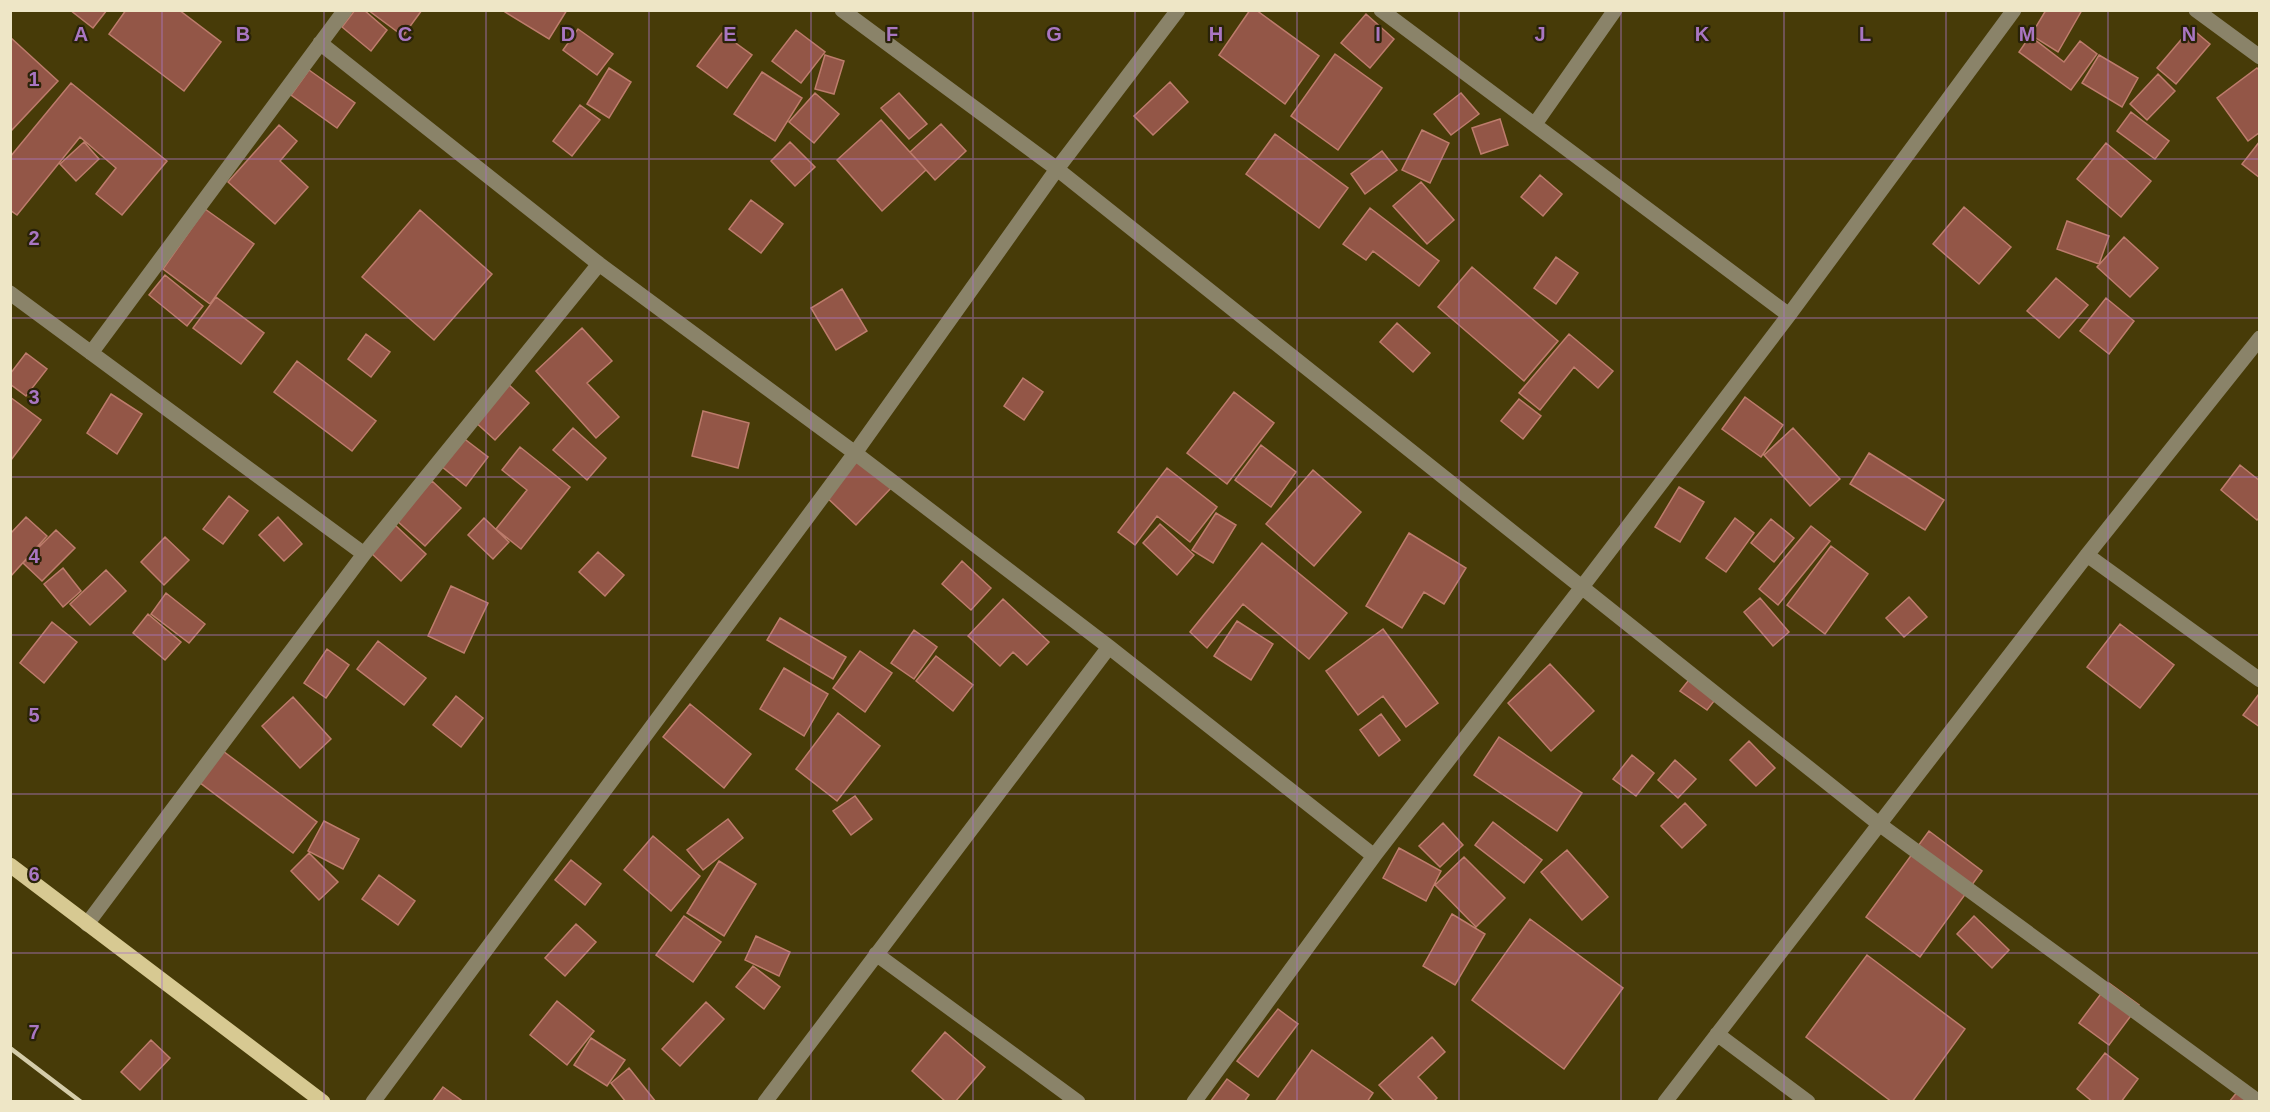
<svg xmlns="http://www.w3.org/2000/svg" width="2270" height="1112" font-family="Helvetica,sans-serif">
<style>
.building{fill:#935647;stroke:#bd7c6c;stroke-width:1.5}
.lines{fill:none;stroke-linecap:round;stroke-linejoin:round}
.minor{stroke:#8a8369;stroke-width:15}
.major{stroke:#d7c992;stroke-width:15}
.rail{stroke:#d5cdaa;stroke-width:4.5}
.grid{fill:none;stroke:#a976c2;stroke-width:1.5;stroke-opacity:0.55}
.grid-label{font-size:20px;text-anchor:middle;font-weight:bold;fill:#a976c2;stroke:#292208;stroke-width:4.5;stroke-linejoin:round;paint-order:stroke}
</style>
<rect width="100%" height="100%" fill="#473b08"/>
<!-- building -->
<path class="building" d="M70,10H107L93,28Z
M126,10H179L221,42L184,91L109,34Z
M355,10H364L387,30L371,51L342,27Z
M368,10H422L403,36Z
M506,10H567L549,39L505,12Z
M1250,10H1256L1319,56L1285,104L1219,55Z
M2046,10H2082L2058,52L2031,35Z
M1366,14L1394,39L1370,68L1341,43Z
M2191,28L2210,44L2176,84L2157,68Z
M578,29L613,54L597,75L563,50Z
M796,30L825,52L801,83L772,61Z
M722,33L752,55L727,88L697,66Z
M2030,36L2064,62L2080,41L2097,54L2071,90L2019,52Z
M10,37L58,81L10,132Z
M1335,54L1382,88L1338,150L1291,116Z
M825,55L844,61L834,94L815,89Z
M2099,55L2138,78L2122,107L2082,83Z
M609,68L631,82L609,118L587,104Z
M2257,68L2260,71V132L2248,141L2217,98Z
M309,70L355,103L337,128L291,95Z
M762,72L802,98L775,141L734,114Z
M2158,74L2175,91L2147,120L2130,104Z
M1170,82L1188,102L1153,135L1134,116Z
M71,83L167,161L122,215L96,194L116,168L80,137L17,215L10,210V157Z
M815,93L839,114L814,143L789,122Z
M899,93L927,124L909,139L881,108Z
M1461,93L1479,114L1451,135L1434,114Z
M580,105L600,120L572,156L553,141Z
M2131,112L2169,141L2155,159L2117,131Z
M1500,119L1508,145L1481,154L1472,128Z
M881,120L926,170L882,211L837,160Z
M941,124L966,151L935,180L910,152Z
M279,125L297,141L280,161L308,187L275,224L228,182Z
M1422,130L1449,143L1430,183L1402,170Z
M1275,134L1348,188L1319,228L1246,174Z
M2260,141V178L2242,164Z
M84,142L99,159L76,181L60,164Z
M790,142L815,167L795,186L771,161Z
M2106,143L2151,181L2121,217L2077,179Z
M1382,151L1397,170L1365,194L1351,174Z
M1540,175L1562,194L1543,216L1521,197Z
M1421,182L1454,220L1427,244L1393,206Z
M751,200L783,224L761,253L729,229Z
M1964,207L2011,247L1979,284L1933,244Z
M1370,208L1439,261L1419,286L1373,251L1366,260L1343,244Z
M205,209L254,244L210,304L163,269Z
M420,210L492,274L434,340L362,277Z
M2067,221L2109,236L2099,264L2057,249Z
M2124,237L2158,268L2130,297L2097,267Z
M1556,257L1578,273L1556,304L1534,288Z
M1472,267L1558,341L1524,381L1438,307Z
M165,275L203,306L187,326L149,295Z
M2056,278L2088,305L2059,338L2027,311Z
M842,289L867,331L836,350L811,308Z
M216,297L264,333L241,364L193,328Z
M2106,298L2134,321L2109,354L2080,331Z
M1397,323L1430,353L1413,372L1380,342Z
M582,328L612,361L587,383L619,417L596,438L536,371Z
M366,334L390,352L371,377L348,359Z
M1569,334L1613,371L1598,388L1574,367L1540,410L1519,393Z
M26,353L47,369L26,396L10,384V374Z
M297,361L376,421L352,451L274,392Z
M1023,378L1043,392L1024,420L1004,406Z
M507,383L529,403L495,440L473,420Z
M1234,392L1274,423L1227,484L1187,453Z
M111,394L142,414L117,454L87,433Z
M10,397L41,420L11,460L10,459Z
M1745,397L1783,425L1761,457L1722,429Z
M1519,399L1541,416L1523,439L1501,421Z
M703,411L749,423L738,468L692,456Z
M573,428L606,458L587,480L553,450Z
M1793,428L1840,479L1810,506L1764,455Z
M462,437L488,457L466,486L441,466Z
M1261,445L1296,472L1271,507L1235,480Z
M520,447L570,487L521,549L496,529L527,490L502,470Z
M1869,453L1944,500L1925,530L1850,484Z
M857,454L892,487L856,525L821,492Z
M2240,465L2260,481V517L2257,520L2221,490Z
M1167,468L1217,507L1190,542L1157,516L1135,545L1118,532Z
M1313,470L1361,512L1314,566L1266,524Z
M432,481L461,508L425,546L396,520Z
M1679,487L1704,502L1680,542L1655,527Z
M229,496L248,511L223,544L203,529Z
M1216,513L1236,525L1213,563L1192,550Z
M26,517L47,536L10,577V534Z
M278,517L302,544L284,561L259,535Z
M484,518L509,542L493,559L468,535Z
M1735,518L1754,533L1726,572L1706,558Z
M1771,519L1794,538L1774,562L1751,543Z
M1160,524L1194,555L1177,575L1143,543Z
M395,525L426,554L401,581L370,552Z
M1811,526L1830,541L1778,605L1759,589Z
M56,530L75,548L42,581L23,563Z
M1409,533L1466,568L1444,604L1424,592L1402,628L1366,606Z
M165,537L189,560L164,585L141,562Z
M1262,543L1347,613L1309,659L1243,604L1207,648L1190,632Z
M1831,546L1868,574L1825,634L1787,605Z
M598,552L624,575L605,596L579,572Z
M962,561L991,588L971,610L942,584Z
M63,568L81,591L63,607L44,584Z
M106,570L126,591L90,625L70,604Z
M451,586L488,603L464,653L428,636Z
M166,593L205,624L189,643L151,614Z
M1909,597L1927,617L1904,637L1886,618Z
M1760,598L1789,632L1773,646L1744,612Z
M1003,599L1049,642L1027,665L1013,652L1000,666L968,636Z
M148,614L181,642L165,660L133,633Z
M780,618L846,657L833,679L767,640Z
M1237,621L1273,644L1251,680L1214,656Z
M52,622L77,642L44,683L20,663Z
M2120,624L2174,665L2140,708L2087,667Z
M1383,629L1438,703L1406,727L1383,696L1358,715L1326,671Z
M914,630L937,647L914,679L891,663Z
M378,641L426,678L404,705L357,669Z
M327,649L349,665L326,698L304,683Z
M860,651L892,673L865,712L833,688Z
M936,656L973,685L953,711L916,681Z
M1550,664L1594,711L1551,751L1508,703Z
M784,668L828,694L804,736L760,709Z
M1692,676L1718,696L1707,710L1680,691Z
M2259,694L2260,695V727L2243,715Z
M456,696L483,718L461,747L433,725Z
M293,697L331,739L300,768L262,726Z
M690,704L751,754L724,788L663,737Z
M838,713L880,746L837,801L796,769Z
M1381,714L1400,740L1379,756L1360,730Z
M1499,737L1582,793L1557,831L1474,775Z
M1749,741L1775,768L1756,786L1730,760Z
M223,751L317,822L293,853L199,782Z
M1632,755L1654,773L1636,796L1613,779Z
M1675,760L1696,779L1678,798L1658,780Z
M855,796L872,819L851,835L833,811Z
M1685,803L1706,825L1682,848L1661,826Z
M728,819L743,838L703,870L687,850Z
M324,821L359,839L343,869L308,851Z
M1493,822L1542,860L1524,883L1475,845Z
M1443,823L1463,845L1440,867L1419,846Z
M1929,831L1982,871L1920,957L1866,917Z
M653,836L700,876L671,911L624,870Z
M1399,848L1441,871L1426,901L1383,878Z
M1567,850L1608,897L1582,920L1541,872Z
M309,853L338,882L319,900L291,871Z
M1464,857L1505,898L1476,927L1435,885Z
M571,860L601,884L585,905L555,880Z
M719,861L756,884L724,936L687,913Z
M379,875L415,901L398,925L362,899Z
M1452,914L1485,934L1455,985L1423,966Z
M684,916L721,942L693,982L656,955Z
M1974,916L2009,950L1992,968L1957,934Z
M1530,919L1623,988L1564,1069L1472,1000Z
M576,924L596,942L565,976L545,958Z
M756,936L790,952L779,976L745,960Z
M1867,955L1965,1029L1912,1102H1892L1806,1037Z
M753,966L780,987L764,1009L736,987Z
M2109,983L2139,1005L2109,1045L2079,1023Z
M557,1001L594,1031L567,1065L530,1035Z
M706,1002L724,1019L680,1066L662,1049Z
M1278,1009L1298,1024L1258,1077L1237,1061Z
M945,1032L985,1067L955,1102H946L912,1071Z
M1432,1037L1445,1052L1418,1077L1437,1098L1433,1102H1395L1379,1085Z
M591,1038L625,1060L607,1086L574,1065Z
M151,1040L170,1058L140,1090L121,1072Z
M1312,1050L1373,1093L1367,1102H1275Z
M2105,1053L2138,1079L2121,1102H2093L2077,1089Z
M629,1068L656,1102H626L611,1083Z
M1227,1079L1249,1095L1244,1102H1210Z
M443,1087L461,1100L460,1102H432Z
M2238,1091L2250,1102H2229Z"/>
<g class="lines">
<!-- minor -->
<path class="minor" d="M842,10L1057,169L1879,824L2259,1102
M1381,10L1789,315
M2196,10L2260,57
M320,43L599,264L855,453L1109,647L1374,856
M1535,124L1615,10
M10,293L364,554
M91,353L345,10
M2087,555L2260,680
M87,924L364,554L599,264
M876,954L1078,1102
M1717,1034L1808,1102
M373,1102L855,453L1057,169L1178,10
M765,1102L1109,647
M1194,1102L1374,856L1582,587L1789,315L2014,10
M1665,1102L2087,555L2260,338"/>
<!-- major -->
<path class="major" d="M10,865L323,1102"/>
<!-- rail -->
<path class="rail" d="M10,1048L81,1102"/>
</g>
<!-- grid -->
<path class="grid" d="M162,10V1102M324,10V1102M486,10V1102M649,10V1102M811,10V1102M973,10V1102M1135,10V1102M1297,10V1102M1459,10V1102M1621,10V1102M1784,10V1102M1946,10V1102M2108,10V1102M10,159H2260M10,318H2260M10,477H2260M10,635H2260M10,794H2260M10,953H2260"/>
<g class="grid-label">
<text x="81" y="41">A</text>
<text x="243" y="41">B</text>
<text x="405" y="41">C</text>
<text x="568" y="41">D</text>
<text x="730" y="41">E</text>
<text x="892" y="41">F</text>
<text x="1054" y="41">G</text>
<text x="1216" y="41">H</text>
<text x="1378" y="41">I</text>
<text x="1540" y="41">J</text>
<text x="1702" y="41">K</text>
<text x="1865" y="41">L</text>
<text x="2027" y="41">M</text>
<text x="2189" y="41">N</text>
<text x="34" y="86">1</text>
<text x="34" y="245">2</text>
<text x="34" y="404">3</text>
<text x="34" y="563">4</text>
<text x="34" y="722">5</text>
<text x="34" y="881">6</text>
<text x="34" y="1039">7</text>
</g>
<!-- border -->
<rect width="2270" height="1112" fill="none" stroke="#eee6c6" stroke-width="24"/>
</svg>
